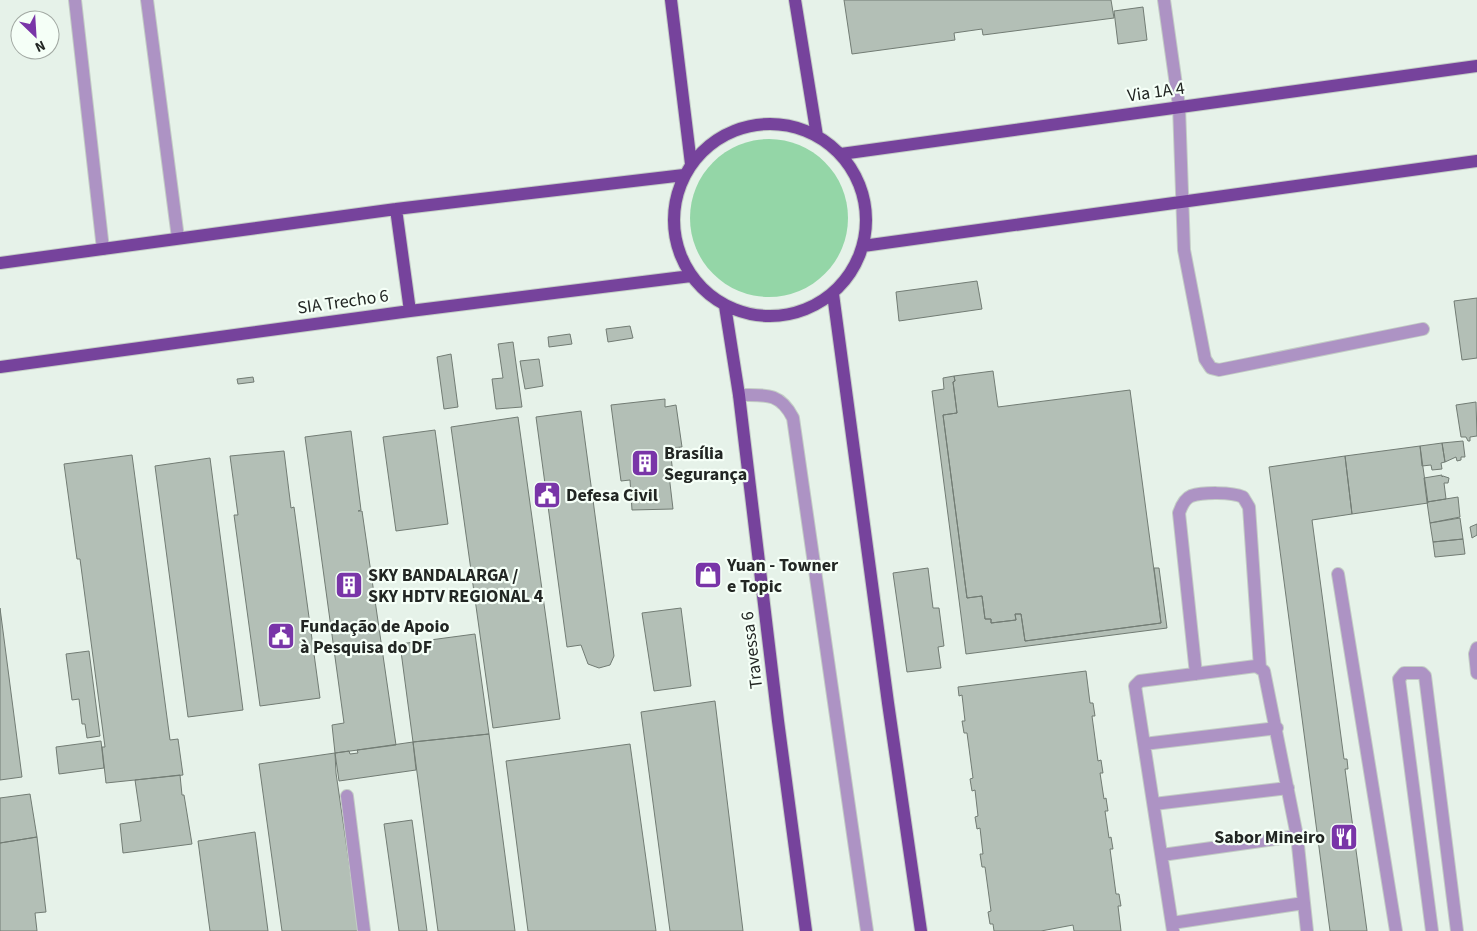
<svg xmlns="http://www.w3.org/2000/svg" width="1477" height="931" font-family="'Source Sans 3',sans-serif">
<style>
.green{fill:#94d6a7}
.building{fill:#b3bfb6;stroke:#727c74}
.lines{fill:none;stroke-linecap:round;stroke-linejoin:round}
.minor-casing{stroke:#c3cdc5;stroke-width:14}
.major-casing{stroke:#c3cdc5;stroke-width:14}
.minor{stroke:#ad93c4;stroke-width:12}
.major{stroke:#76439c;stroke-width:12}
.labels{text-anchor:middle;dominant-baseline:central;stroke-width:4.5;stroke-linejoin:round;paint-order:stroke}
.street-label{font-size:18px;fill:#222623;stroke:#f5fff7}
.poi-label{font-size:18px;font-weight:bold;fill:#222623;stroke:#f5fff7;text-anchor:start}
</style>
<rect width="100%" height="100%" fill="#e6f2e9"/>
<!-- green -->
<path class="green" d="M690 218a79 79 0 1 1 158 0a79 79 0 1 1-158 0Z"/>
<!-- building -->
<path class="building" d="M844,0H1111L1114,18L983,35L982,29L954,33L955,40L852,54Z
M1143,7L1147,40L1118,44L1114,11Z
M977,281L982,309L899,321L896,292Z
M1477,298V358L1462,360L1454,301Z
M630,326L633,338L608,342L606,329Z
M570,334L572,344L549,347L548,337Z
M513,342L522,407L496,409L492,379L503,378L498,344Z
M451,354L458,407L444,409L437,357Z
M539,359L543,386L525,389L520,361Z
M993,371L998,407L1130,390L1161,623L1025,641L1021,614H1015L1016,620L991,623V619H985L982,596L967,598L943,415L957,413L953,382L955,381L954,376Z
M954,376L955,381L953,382L957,413L943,415L967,598L982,596L985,619H991V623L1016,620L1015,614H1021L1025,641L1161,623L1154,568H1159L1167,628L966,654L932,391L944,389L943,378Z
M253,377L254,382L238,384L237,379Z
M665,399V407L676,405L682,447L670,448L673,474L669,475L673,509L632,510L630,480L621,481L611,405Z
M1476,402L1477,436L1470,437V441H1468L1466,437H1461L1456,405Z
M581,411L614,656L610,665L599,668L588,664L581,645L567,647L536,417Z
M518,417L560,719L493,728L451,427Z
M435,430L448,524L396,531L383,437Z
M351,431L361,510L358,511H362L396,745L335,753L332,725L344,723L305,437Z
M1463,441L1465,457H1461V460L1457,461L1456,457L1445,462L1442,443Z
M1442,443L1445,462L1441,463L1442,469L1432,470L1431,465L1422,466L1420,446Z
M1420,446L1428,503L1352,514L1345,456Z
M284,451L291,508L294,507L320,698L260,706L234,515H238L230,456Z
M132,455L170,740L178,739L183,775L106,783L102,747H105L80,559H77L64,464Z
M1345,456L1352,514L1312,520L1344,759H1347L1348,769H1345L1367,931H1330L1269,467Z
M210,458L243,710L188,717L155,466Z
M1442,475V477L1443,476L1449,478L1448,483H1444L1446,499L1427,502L1424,478Z
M1458,497L1460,517L1430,523L1427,502Z
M1460,518L1463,539L1433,542L1430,523Z
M1477,524V535L1472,538L1470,527Z
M1463,539L1465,554L1435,557L1433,542Z
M928,568L933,608H939L944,646L938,647L941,668L907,672L893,573Z
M0,608L22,777L0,780Z
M681,608L691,686L654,691L642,613Z
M475,634L489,734L413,742L400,644Z
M89,651L100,736L87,738L85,724H82L79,699L72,700L66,654Z
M1086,671L1090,703H1093L1095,716H1092L1098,761L1101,760L1103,773H1100L1104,799L1106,798L1108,811H1105L1109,838L1111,837L1113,849H1110L1116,894H1119L1121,906H1118L1121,931H1074L1073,925L1041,931H994L993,924H990L988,912L991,911L985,867H982L980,854H983L980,828L977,829L975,817L978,816L975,790L972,791L970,779L973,778L967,733H964L962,721H965L962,695L959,696L958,687Z
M715,701L743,931H670L641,712Z
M489,734L515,931H438L413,742Z
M101,741L104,768L59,774L56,747Z
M413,742L416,770L339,781L335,753L349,751L350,754L358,753L357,750Z
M630,744L656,931H528L506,761Z
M335,753L336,773L359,931H282L259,764Z
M180,775L182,795H184L192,844L123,853L120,824L141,821L135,780Z
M30,794L37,837L0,843V798Z
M412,820L427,931H399L384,824Z
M255,832L268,931H210L198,841Z
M37,837L46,912L35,913L37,931H0V843Z"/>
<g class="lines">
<!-- minor casing -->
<g class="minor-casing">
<path id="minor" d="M75,0L103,249
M147,0L178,238
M1164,0L1179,106L1184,250L1205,359L1211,368L1219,370L1423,329
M739,395C765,395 780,392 793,418L867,931
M1338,574L1396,931
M1477,648L1475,654L1477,673
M1196,674L1179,513C1181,507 1184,499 1191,496C1203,492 1232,492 1243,497L1249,507L1260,668
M1144,744L1277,728
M347,796L364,931
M1154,804L1288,788
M1162,855L1297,836L1264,671L1256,666L1140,681L1135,686L1173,931
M1304,903L1307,931
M1172,923L1304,903L1297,836
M1432,931L1399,679L1404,673H1422L1425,676L1457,931"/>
</g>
<!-- major casing -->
<g class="major-casing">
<path id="major" d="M671,0L691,164
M795,0L817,136
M674 220a96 96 0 1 1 192 0a96 96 0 1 1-192 0Z
M841,154L1477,66
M396,209L410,311
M863,246L1477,161
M0,263L396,209L684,175
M833,294L888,703L921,931
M725,306L739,395L778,721L806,931
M0,367L410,311L691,276"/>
</g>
<!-- minor -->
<use href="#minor" class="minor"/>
<!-- major -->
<use href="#major" class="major"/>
</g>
<!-- icons -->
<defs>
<g id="building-square" transform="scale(1.4375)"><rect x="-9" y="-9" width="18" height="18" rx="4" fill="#7935a8" stroke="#f5fff7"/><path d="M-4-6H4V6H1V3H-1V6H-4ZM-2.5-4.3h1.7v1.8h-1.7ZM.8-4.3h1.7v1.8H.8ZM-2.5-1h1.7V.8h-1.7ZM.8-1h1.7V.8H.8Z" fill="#fff"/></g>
<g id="civic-square" transform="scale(1.4375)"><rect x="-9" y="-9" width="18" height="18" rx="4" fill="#7935a8" stroke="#f5fff7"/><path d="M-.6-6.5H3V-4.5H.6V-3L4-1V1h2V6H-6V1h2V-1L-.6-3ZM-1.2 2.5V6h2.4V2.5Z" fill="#fff"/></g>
<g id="shop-square" transform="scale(1.4375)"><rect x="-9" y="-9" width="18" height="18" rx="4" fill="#7935a8" stroke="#f5fff7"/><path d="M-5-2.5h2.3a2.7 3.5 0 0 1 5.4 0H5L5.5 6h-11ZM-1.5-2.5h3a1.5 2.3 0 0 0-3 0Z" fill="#fff"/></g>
<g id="restaurant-square" transform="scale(1.4375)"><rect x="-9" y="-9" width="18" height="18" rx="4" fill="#7935a8" stroke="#f5fff7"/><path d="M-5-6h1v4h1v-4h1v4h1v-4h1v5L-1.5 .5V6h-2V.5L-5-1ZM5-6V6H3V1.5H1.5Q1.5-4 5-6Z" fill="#fff"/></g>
</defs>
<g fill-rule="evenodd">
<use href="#building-square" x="645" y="463"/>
<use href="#civic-square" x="547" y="495"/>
<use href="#shop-square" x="708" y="575"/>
<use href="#building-square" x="349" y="585"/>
<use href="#civic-square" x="281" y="636"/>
<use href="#restaurant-square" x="1344" y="837"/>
</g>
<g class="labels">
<!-- street labels -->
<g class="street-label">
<text transform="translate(1156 92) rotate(-8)">Via 1A 4</text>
<text transform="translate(343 302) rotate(-8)">SIA Trecho 6</text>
<text transform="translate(752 650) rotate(-97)">Travessa 6</text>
</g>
<!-- poi labels -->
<g class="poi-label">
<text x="664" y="453">Brasília<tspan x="664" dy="21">Segurança</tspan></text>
<text x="566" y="495">Defesa Civil</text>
<text x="727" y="565">Yuan - Towner<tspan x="727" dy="21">e Topic</tspan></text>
<text x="368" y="575">SKY BANDALARGA /<tspan x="368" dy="21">SKY HDTV REGIONAL 4</tspan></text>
<text x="300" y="626">Fundação de Apoio<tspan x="300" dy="21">à Pesquisa do DF</tspan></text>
<text x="1325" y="837" text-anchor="end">Sabor Mineiro</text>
</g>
</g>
<!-- north arrow -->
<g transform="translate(35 35) rotate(155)"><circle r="24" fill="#f5fff7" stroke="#a1a8a2"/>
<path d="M0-4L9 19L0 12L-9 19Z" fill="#7935a8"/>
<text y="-8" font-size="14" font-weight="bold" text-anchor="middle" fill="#222623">N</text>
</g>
</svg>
